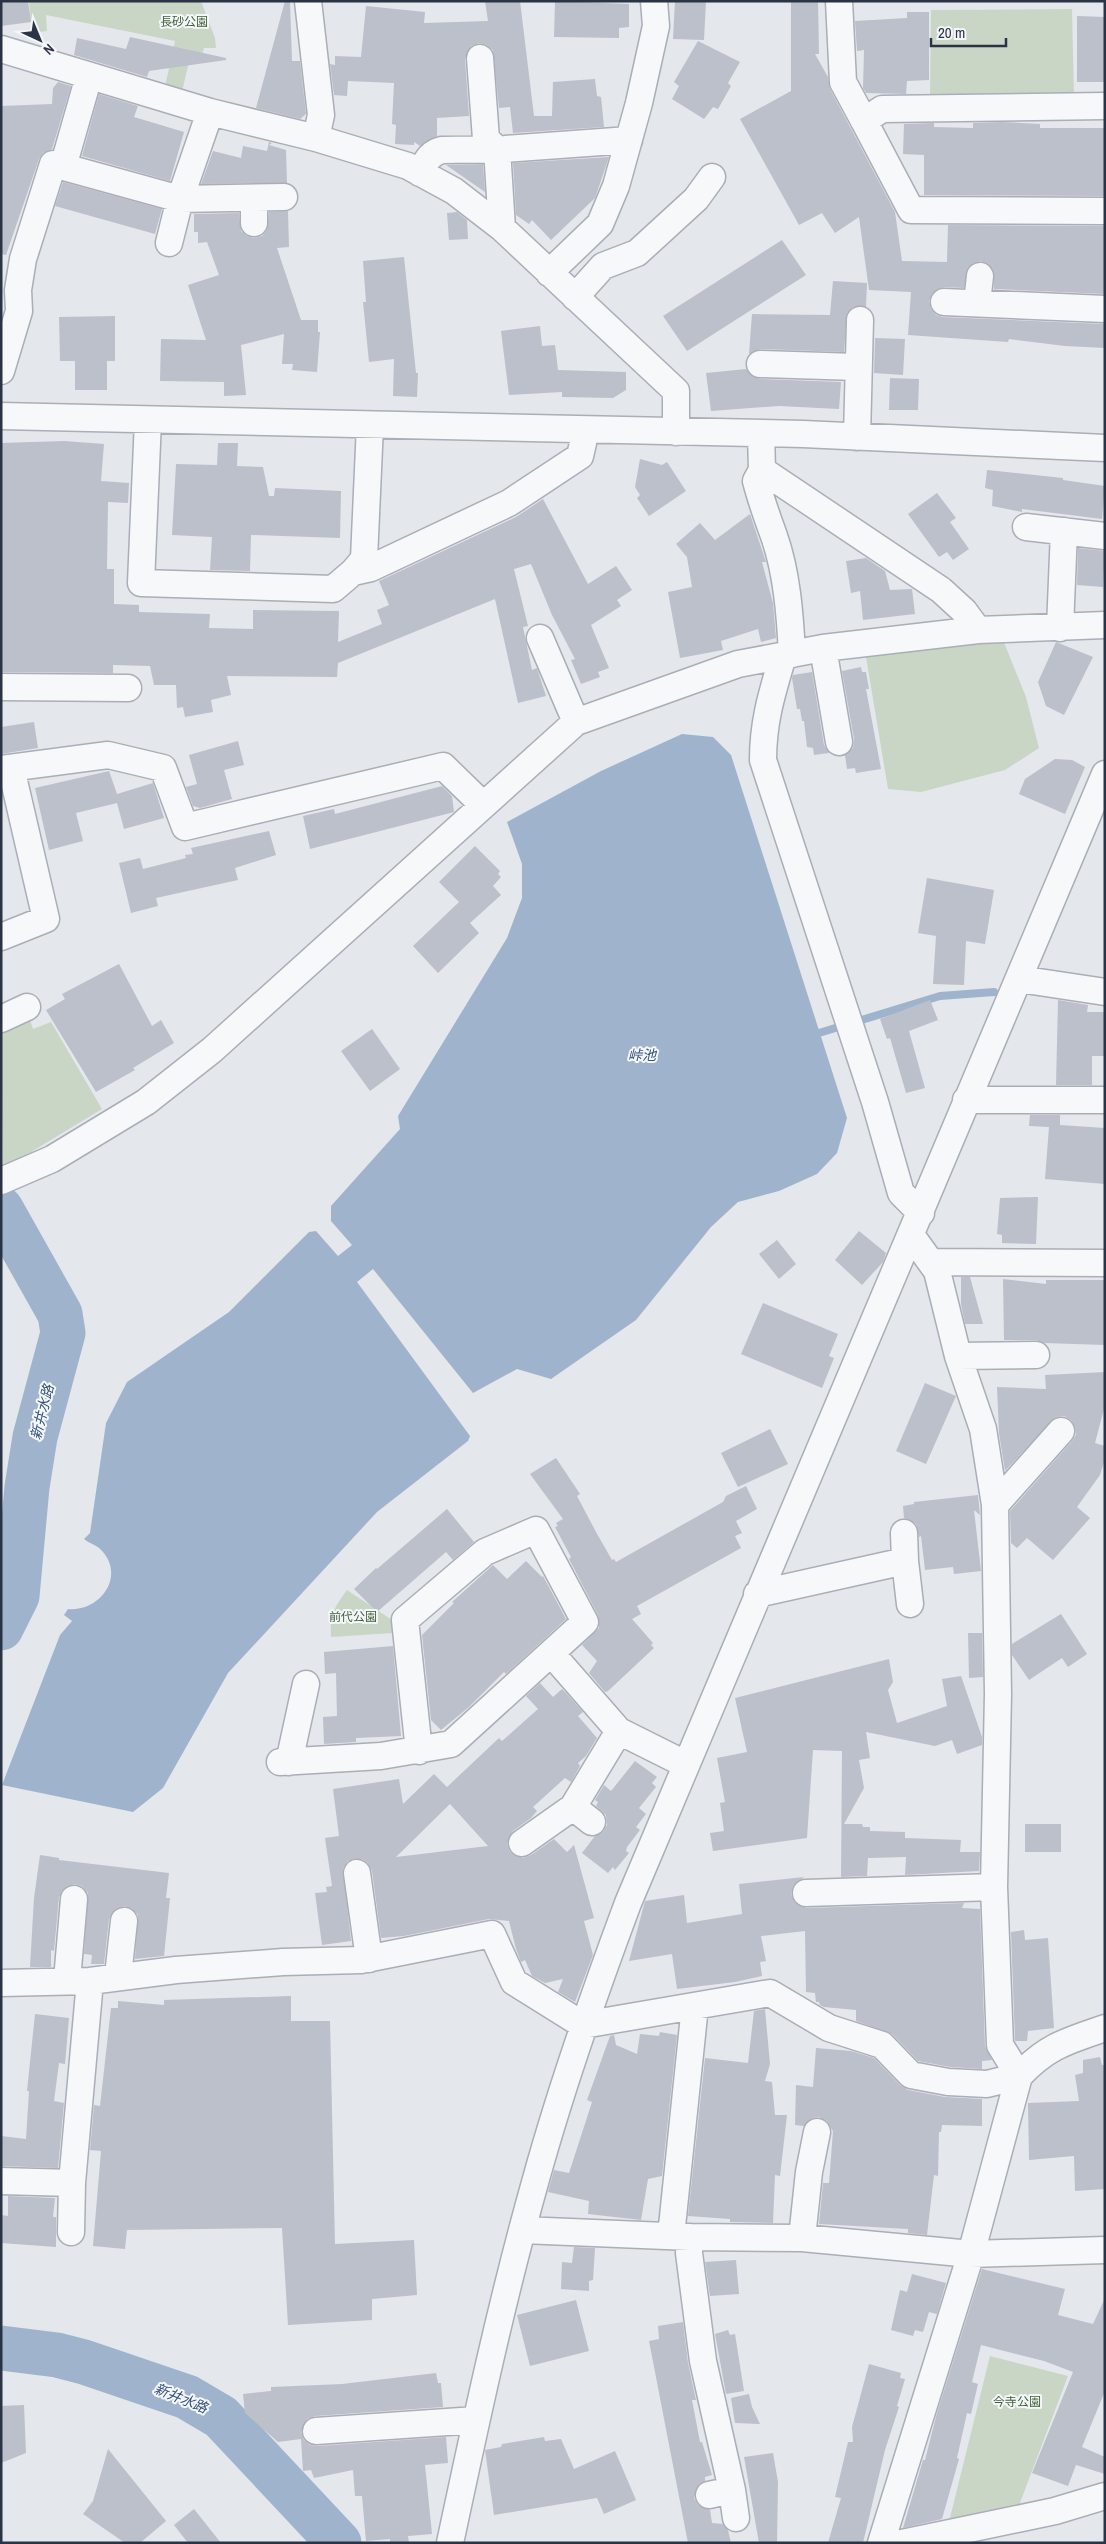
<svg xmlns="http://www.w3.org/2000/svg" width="1106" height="2544" font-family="'Archivo Narrow','Noto Sans JP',sans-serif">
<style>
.green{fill:#c9d6c5}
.water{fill:#9fb4cc}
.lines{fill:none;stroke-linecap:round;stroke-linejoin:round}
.stream{stroke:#9fb4cc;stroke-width:8}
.river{stroke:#9fb4cc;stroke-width:45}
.building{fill:#bbc0ca;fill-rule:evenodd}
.minor-casing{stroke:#a9aeb7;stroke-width:29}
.minor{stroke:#f7f8fa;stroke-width:26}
.labels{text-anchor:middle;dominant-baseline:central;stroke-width:4;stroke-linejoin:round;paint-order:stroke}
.park-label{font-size:12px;fill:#3f6138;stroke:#f4f6f9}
.water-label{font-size:14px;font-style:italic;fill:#34527a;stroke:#f4f6f9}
</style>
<rect width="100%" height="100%" fill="#e4e7ec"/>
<!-- green -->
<path class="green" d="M29,1H201L215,38L216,48H204L202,55L191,53L181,96L164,91L175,41L46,15L47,31L32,33Z
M1072,9L1074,96L930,98L931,10Z
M1003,640L1026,697L1039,748L1005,770L921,792L888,789L865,651Z
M28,1014L33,1029L51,1022L102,1109L3,1169L1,1027Z
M347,1590L392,1620L393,1633L331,1637C330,1614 334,1608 347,1590Z
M990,2356L1068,2376L1018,2508L948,2526Z"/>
<!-- water -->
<path class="water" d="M682,734L713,737L731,755L847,1118L837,1153L817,1174L779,1191L738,1202L711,1227L636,1320L551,1379L517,1369L473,1393L373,1269L357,1282L470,1436L468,1441L377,1512L228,1673L163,1788L133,1812L2,1785L60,1635L72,1621L64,1615L68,1609C99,1612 125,1578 103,1552C98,1545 90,1544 84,1539L90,1533L106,1423L127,1382L229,1312L309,1232L316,1231L338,1256L352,1245L331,1221V1206L400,1129L398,1116L507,938L522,898V864L507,822L601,771Z"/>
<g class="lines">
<!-- stream -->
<path class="stream" d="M819,1033L940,996L994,992"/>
<!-- river -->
<path class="river" d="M1,1209L60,1314L63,1333L35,1437L27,1487L17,1596L1,1628
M1,2348L57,2355L84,2362L187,2397L221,2417L339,2543"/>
</g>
<!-- building -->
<path class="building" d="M1,1H28L31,22L1,26Z
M285,1H290L292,61H300L306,114L300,119L256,108Z
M485,1H520L534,116H552L553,82L595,79L597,96L601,97L604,127L513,133L510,107L499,108L493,50L487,45L479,43L471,46L465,59L469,116L437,118V136L420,146L414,142V145L395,144L396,125L392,124L394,83L348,81L347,96L334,95L330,64L335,65V56L361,57L366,6L425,12L424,23L488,21Z
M555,1L629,4V27L619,28V38L554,37Z
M675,1H706L704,40L673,39Z
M791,1H818L819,54H815L828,77L830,89L895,212L902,261L947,262L948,225L1105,226V294L994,289L993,270L988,264L981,261L974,263L968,268L964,288L944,287L932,294L929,301L931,309L936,315L943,317L1105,324V348L1065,346L1009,339L1008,342L908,335L911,292L869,290L859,217L835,233L822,213L799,225L740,119L791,91Z
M907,12H929V80L907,81L906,94L866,93L863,88L864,50L857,51L855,21L907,18Z
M1077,16L1105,17V82H1077Z
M130,37L226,58V60L149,71L147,77L74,55L77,38L126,49Z
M698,41L740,62L728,83L731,86L718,109L713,107L704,119L672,99L679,86L674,82Z
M58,82L71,86L52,149L43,153L39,159L6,255L1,254V106L52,104L53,88Z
M99,94L138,106L134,117L184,132L170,181L82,156Z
M1002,122L1040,124V128H1105V196L924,195V155L903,154L904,124L934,123V127L973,128V123Z
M269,142L272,143L269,145L286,150L287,183L201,184L213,151L241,158L243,146L267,151Z
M609,157L595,198L551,240L532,220L529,224L516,215L513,163Z
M483,164L485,192L446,165Z
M63,182L162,209L155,234L55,206Z
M288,211L289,247L277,248L301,320H318V332H320L317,372L292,370L293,364H282L284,334L241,345L246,395L224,396V382L160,381L161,339L206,340L188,285L219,275L207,242L198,243V232H194V214L239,213L241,231L247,236L254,238L262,236L267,230L269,212Z
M457,212L467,220L468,239L449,240L447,213Z
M782,240L806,275L687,351L663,316Z
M404,257L416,373H418L417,397L393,396L394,359L369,362L363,302H366L363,261Z
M833,281L867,283L866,307H853L847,313L844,352L760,349L749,354L752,314L830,315Z
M115,316V361H107V390H75V361H60L59,317Z
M540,326L542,346L555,345L558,370L626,372V390L613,398L562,397V392L509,395L501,331Z
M875,338L905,339L903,375L874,373Z
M746,369L752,376L760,379L841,382L839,409L779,406L711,411L706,373Z
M890,378L919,379L918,410H889Z
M64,441L104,444L101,481L129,483L128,503L108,502L107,569H114V604L139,605V612L210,614L209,628L253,629V610L339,611L338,642L382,624L377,610L389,605L379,581L516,517L543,499L588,584L616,566L632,590L617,600L621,606L591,625L609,668L598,672L600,677L581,684L571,660L575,659L552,615L531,564L514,569L528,626L523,627L532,670L537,668L546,696L518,703L495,599L338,663L337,677L227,676L231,695L211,700L213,712L185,717L183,707L177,708L176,685H154L150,666L113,665V673L1,672V443Z
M218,443H238L237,466L263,467L269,496H274L275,488L341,491L340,538L251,535L250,571L210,570L212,537L172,535L176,464L217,465Z
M640,459L662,465L667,462L686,491L649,516L637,498L640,495L635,487Z
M987,470L1063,478V480L1105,486L1102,519L1022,509V512L992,506L993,490L985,488Z
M937,493L956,518L950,522L969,549L953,560L947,552L939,557L908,514Z
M750,514L766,562H762L773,603L776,638L761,642L758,629L721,641L723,650L680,658L668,592L692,587L687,557L676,544L700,523L715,540Z
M1078,548L1105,551L1103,587L1077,585Z
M866,558L885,571L890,590L912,589L915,614L863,620L860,591L851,593L846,561Z
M1056,642L1093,657L1064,715L1046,706L1038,682Z
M861,667L862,672H866L869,689H866L881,769L856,773L855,768L847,769L845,755L853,748L854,739L842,671Z
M812,672L824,745L829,753L814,755L813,748L807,747L804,721H802L800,709H797L792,678L793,675Z
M34,722L38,748L1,754V727Z
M238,741L244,765L224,770L232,799L200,808L193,806L186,787L197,784L189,755Z
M1055,759L1072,760L1085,767L1065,814L1019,794L1025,779Z
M109,771L117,794L153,783L164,818L124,829L117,803L76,813L83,841L49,850L35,788Z
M442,786L452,796L454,812L310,849L303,816L334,809L335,814Z
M269,831L276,855L235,868L238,880L156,898L158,906L131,913L119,863L140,858L143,869L186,858L185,855L193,854L191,848Z
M475,846L500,871L498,874L501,877L493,886L501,895L470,923L479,933L438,973L413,946L459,902L439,882Z
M927,878L994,890L985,944L966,941L964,985L933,984L936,936L918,933Z
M119,964L152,1026L161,1020L174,1043L133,1068L135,1070L96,1092L46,1010L65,999L62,994Z
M930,1000L938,1020L909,1031L925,1088L906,1093L890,1038L887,1039L880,1019Z
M1058,1000L1088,1005L1087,1012H1105V1056H1092V1085H1056Z
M372,1029L400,1069L370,1091L341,1051Z
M1030,1115H1060V1125L1105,1128V1184L1045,1179L1049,1127L1029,1126Z
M1038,1197L1036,1244L1002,1243V1235L997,1234L1000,1198Z
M859,1231L886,1253L883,1262L862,1285L835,1260Z
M777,1240L796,1264L779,1279L759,1254Z
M961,1277H970L983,1324H965L961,1304Z
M1003,1279L1046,1284V1280H1105V1345L1044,1343L1036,1340H1004Z
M763,1303L838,1334L829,1356L834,1358L822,1388L741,1354Z
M1105,1372V1405L1095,1443L1105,1446V1459L1100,1475L1077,1507L1090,1518L1053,1560L1027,1538L1017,1548L1011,1543L1010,1511L1072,1441L1076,1435L1075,1427L1071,1420L1064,1416L1056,1417L1005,1471L999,1433L997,1387L1046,1389L1045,1375Z
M925,1383L956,1396L926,1464L896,1451Z
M770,1429L788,1464L738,1487L721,1453Z
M556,1458L580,1494L577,1496L596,1532L612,1560L614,1559L616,1562L723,1502L726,1496L746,1486L757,1509L736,1521L742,1533L735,1536L741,1548L637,1606L641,1614L632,1619L653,1643L651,1645L654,1648L608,1691L605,1692L589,1673L597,1661L582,1645L599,1628L598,1615L569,1559L571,1557L555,1527L558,1526L556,1523L563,1519L530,1474Z
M978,1495L980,1515L974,1510L981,1571L954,1574L953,1567L925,1570L921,1536L919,1537L916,1524L904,1518L903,1506L914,1504V1502Z
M447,1509L474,1542L453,1560L446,1552L377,1612L354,1589L376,1568L377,1569Z
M526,1561L542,1577L543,1576L566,1619L506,1674L504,1672L469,1707L441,1730L431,1720L422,1635L454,1603L452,1602L493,1565L507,1579Z
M1061,1614L1087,1654L1068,1667L1062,1658L1029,1680L1012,1655V1644Z
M968,1633H982L983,1677L969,1678Z
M393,1646L401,1736L356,1738V1742L324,1744L323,1717L337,1716L336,1673L325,1674L324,1652Z
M889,1659L893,1682L888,1690L897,1723L947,1706L942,1679L961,1676L982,1737V1745L957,1754L952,1740L935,1746L866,1732L870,1758L859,1760L864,1788L844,1824H862L863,1827H870V1831L905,1832V1838L961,1840L960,1852H980L979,1871L905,1875L906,1857L868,1858L867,1876L841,1877L842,1751L813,1750L807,1838L713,1851L710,1833L724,1831L720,1803L725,1802L717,1758L747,1752L735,1698Z
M540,1683L553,1697L562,1689L567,1694L583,1712L578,1716L597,1738L586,1756L578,1763L580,1766L571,1782L565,1778L533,1807L537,1811L531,1818L513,1831L507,1844L510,1852L523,1858L531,1855L554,1839L567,1852L574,1845L594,1918L584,1921L593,1955L575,2002L558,1992L563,1979L545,1983L532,1976L525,1960L521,1962L516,1949L509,1921L489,1919L404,1936L381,1938L372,1871L368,1863L362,1859L348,1861L343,1868L351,1941L322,1945L315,1893L327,1892L326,1887L332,1886L325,1838L339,1836L333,1789L399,1779L403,1804L434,1774L447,1787L499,1738L502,1741L538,1709L526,1696ZM450,1804L488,1846L396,1857Z
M635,1761L657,1777L652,1783L656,1787L639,1808L646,1814L636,1827L640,1830L627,1847L626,1851L629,1853L615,1870L613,1867L608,1873L582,1853L595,1836L603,1832L607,1825L606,1815L596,1806L598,1802L595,1800L604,1785L611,1791Z
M1025,1824H1061V1852H1025Z
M40,1855L59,1858V1860L169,1873L166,1898H170L164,1956L135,1959L138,1915L132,1909L125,1906L118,1908L109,1919L104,1964H91L92,1955L84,1954L88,1893L82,1886L75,1884L67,1886L59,1897L54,1951L51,1950V1967H30L34,1898Z
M804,1877L793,1886L791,1894L794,1901L806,1908L964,1903L962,1908L980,1909L985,2046L992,2060L982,2061V2069L950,2067L918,2061L892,2034L856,2021V2010L824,2007L820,2005L819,2002H816L815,1993L806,1992L805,1931L761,1936L766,1961L760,1962L762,1976L735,1982L677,1989L672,1954L629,1961L645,1901L684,1895L687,1923L742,1914L739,1884Z
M1024,1930L1025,1940L1048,1938L1054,2028L1028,2031L1027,2041H1015L1011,1932Z
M291,1996V2021H330L335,2244L414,2240L417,2295L372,2299V2320L288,2325L282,2228L127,2230L125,2249L93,2246L101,2151L90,2150L94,2105L100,2106L111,2008H118V2001L164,2005V2000Z
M765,2009L770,2064L765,2081L772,2082L775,2115H787L780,2176L775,2175L773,2223L730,2222V2219L688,2216L705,2058L748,2063L754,2011Z
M35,2014L69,2018L65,2064L59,2063L54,2101L64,2103L58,2168L1,2166V2136L26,2139L29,2091H27Z
M660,2032L677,2035L662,2176L648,2179L641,2220L588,2214L589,2201L548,2192L554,2170L569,2173L592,2102L587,2100L610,2036L614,2035L616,2045L637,2054L640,2034L659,2036Z
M816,2048L851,2051L874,2058L900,2085L908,2090L945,2097L982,2099V2126L942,2125L941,2132H939L938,2176L934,2175L927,2235L908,2233V2229L819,2224L823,2183H829L833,2131L827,2121L819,2117L812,2118L804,2126L795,2125L796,2085L813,2087Z
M1100,2057L1102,2065H1105V2189L1075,2191L1074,2156L1029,2160L1028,2103L1079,2101L1075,2075L1083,2073V2060Z
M8,2196L55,2198L53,2217H56V2247L1,2243V2215L8,2216Z
M574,2247L595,2248L593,2280L589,2281V2291L561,2289L562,2262L572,2263Z
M736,2260L739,2294L710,2296L705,2262Z
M982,2269L1065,2289L1058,2315L1093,2324L1105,2298V2391L1082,2447L1105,2457V2474L1076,2465L1068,2486L1032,2473L1073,2372L1044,2361L981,2345L972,2382L978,2384L971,2414L967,2413L957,2458L959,2459L942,2519L903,2528L923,2460H925L937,2413Z
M912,2274L946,2283L937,2314L929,2312L923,2332L915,2330L913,2336L891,2330L900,2290L907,2292Z
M576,2300L589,2351L530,2366L517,2315Z
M683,2322L688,2363L696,2400H692L700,2442H702L712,2475L705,2477V2481L699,2484L694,2498L698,2505L710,2510L712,2523L723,2524L728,2530L731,2543H688L649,2341L659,2339L658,2326Z
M728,2330L730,2335L735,2334L744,2391L726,2394L715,2334Z
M869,2364L901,2373L900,2378L905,2379L897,2406L899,2407L885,2450L863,2543H828L841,2498L835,2497L848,2442H853L852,2427Z
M436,2373L438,2383H441L443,2407L315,2416L307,2419L301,2432L304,2440L310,2445L317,2446L446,2437L448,2463L425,2465L432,2534L408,2536L409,2543H390V2539L366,2541L362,2496H355L353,2470L314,2478L311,2470L303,2471L301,2439L278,2442L245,2413L243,2394L271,2391V2387L342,2384Z
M749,2394L752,2407L760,2424L735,2423L731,2398Z
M24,2405L26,2453L1,2463V2406Z
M544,2437L545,2441L561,2439L574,2469L615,2451L636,2500L604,2514L597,2498L494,2515L485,2450L501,2447L502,2444Z
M108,2449L166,2521L140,2543H125L83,2514L93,2501Z
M773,2453L778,2482L777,2543H759L744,2457Z
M194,2509L221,2543H188L174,2525Z"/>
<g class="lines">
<!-- minor casing -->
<g class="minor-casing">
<path id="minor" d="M308,1L321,115L316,138
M839,1L843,82L864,121L882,109L1105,106
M1,49L210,112L316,138L408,166L454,191L502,228L676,391V432
M480,58L486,139L497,149L502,228
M864,121L911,210L1105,211
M63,167L89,76
M420,173C426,162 429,153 442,150L505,149L629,140
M254,223V199
M169,243L180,199L210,112
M549,273L600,224L616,186L639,103L656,26L654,1
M575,297L603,266L637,253L696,199L712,177
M944,302L1105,309
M977,303L980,276
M760,364L857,367
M1,371L19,311L18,290L23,259L53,164L180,199L284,197
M1,416L803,434L1105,448
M148,420L141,583L333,589L353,572L364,559L370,425
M761,433L762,470L941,590L964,611L978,630L1105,625
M857,437L860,320
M762,470L756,481C761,500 767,517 774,536C787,573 790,615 792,654
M1026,527L1105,536
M353,572L371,568L509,503L580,456L583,443
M1060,628L1064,531
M540,638L576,722
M823,648L839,742
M783,656C772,693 763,721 763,760L875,1102L901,1193L921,1213
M1,687L128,688
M1,769L108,755L163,768L185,827L443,766L483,805
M1,937L46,919L11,768
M1019,979L1105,992
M1,1019L27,1007
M966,1100H1105
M1,1181L52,1159L146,1102L212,1050L576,722L738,664L823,648L978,630
M931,1262L1105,1263
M958,1356L1036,1355
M995,1505L1061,1431
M904,1533L905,1561L910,1604
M757,1594L905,1561
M551,1653L619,1731L685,1764
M280,1762L381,1756L451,1744L585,1622L536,1530L485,1552L405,1620L419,1751
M289,1762L306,1684
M573,1807L592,1822
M522,1843L573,1807L619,1731
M357,1873L369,1959
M806,1893L994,1887
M118,1976L124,1921
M67,1980L74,1899
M1,1983L90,1981L176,1970L283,1962L361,1960L492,1934L514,1982L583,2025L770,1993L829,2028L882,2045L911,2075L948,2082L987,2084L1019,2076L1000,2045L994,1887L998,1694L995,1505L983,1429L958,1356L937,1271L911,1235
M1,2181L72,2183
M522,2230L690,2237L802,2238L971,2254L1105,2250
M71,2232L72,2183L90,1981
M671,2236L695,2006
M690,2237L689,2253L703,2361L732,2490L736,2518
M802,2238L809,2172L817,2132
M316,2431L476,2420
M709,2495L732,2490
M450,2543C476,2421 502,2299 536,2179C562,2085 594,1994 628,1903L1105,774
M881,2543L971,2254L1019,2076C1047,2046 1067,2041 1105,2028
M902,2543L1055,2511L1105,2496"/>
</g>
<!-- minor -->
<use href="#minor" class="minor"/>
</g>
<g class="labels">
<!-- park labels -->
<g class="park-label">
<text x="184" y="22">長砂公園</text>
<text x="353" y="1617">前代公園</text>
<text x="1017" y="2402">今寺公園</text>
</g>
<!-- water labels -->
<g class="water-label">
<text x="642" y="1055">峠池</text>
<text transform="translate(42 1412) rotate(-76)">新井水路</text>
<text transform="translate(181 2398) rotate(22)">新井水路</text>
</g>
</g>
<!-- border -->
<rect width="1106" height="2544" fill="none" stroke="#2b3445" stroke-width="5"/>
<!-- north arrow -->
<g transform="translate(40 40) rotate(136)" stroke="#f4f6f9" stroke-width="4" paint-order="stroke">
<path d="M0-4L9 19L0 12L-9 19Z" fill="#2b3445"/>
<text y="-8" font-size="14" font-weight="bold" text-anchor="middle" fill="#2b3445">N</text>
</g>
<!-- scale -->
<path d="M931 38v8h75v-8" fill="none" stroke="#2b3445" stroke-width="2.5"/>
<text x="938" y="38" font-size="15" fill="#2b3445" stroke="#f4f6f9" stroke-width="4" paint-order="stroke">20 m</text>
</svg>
